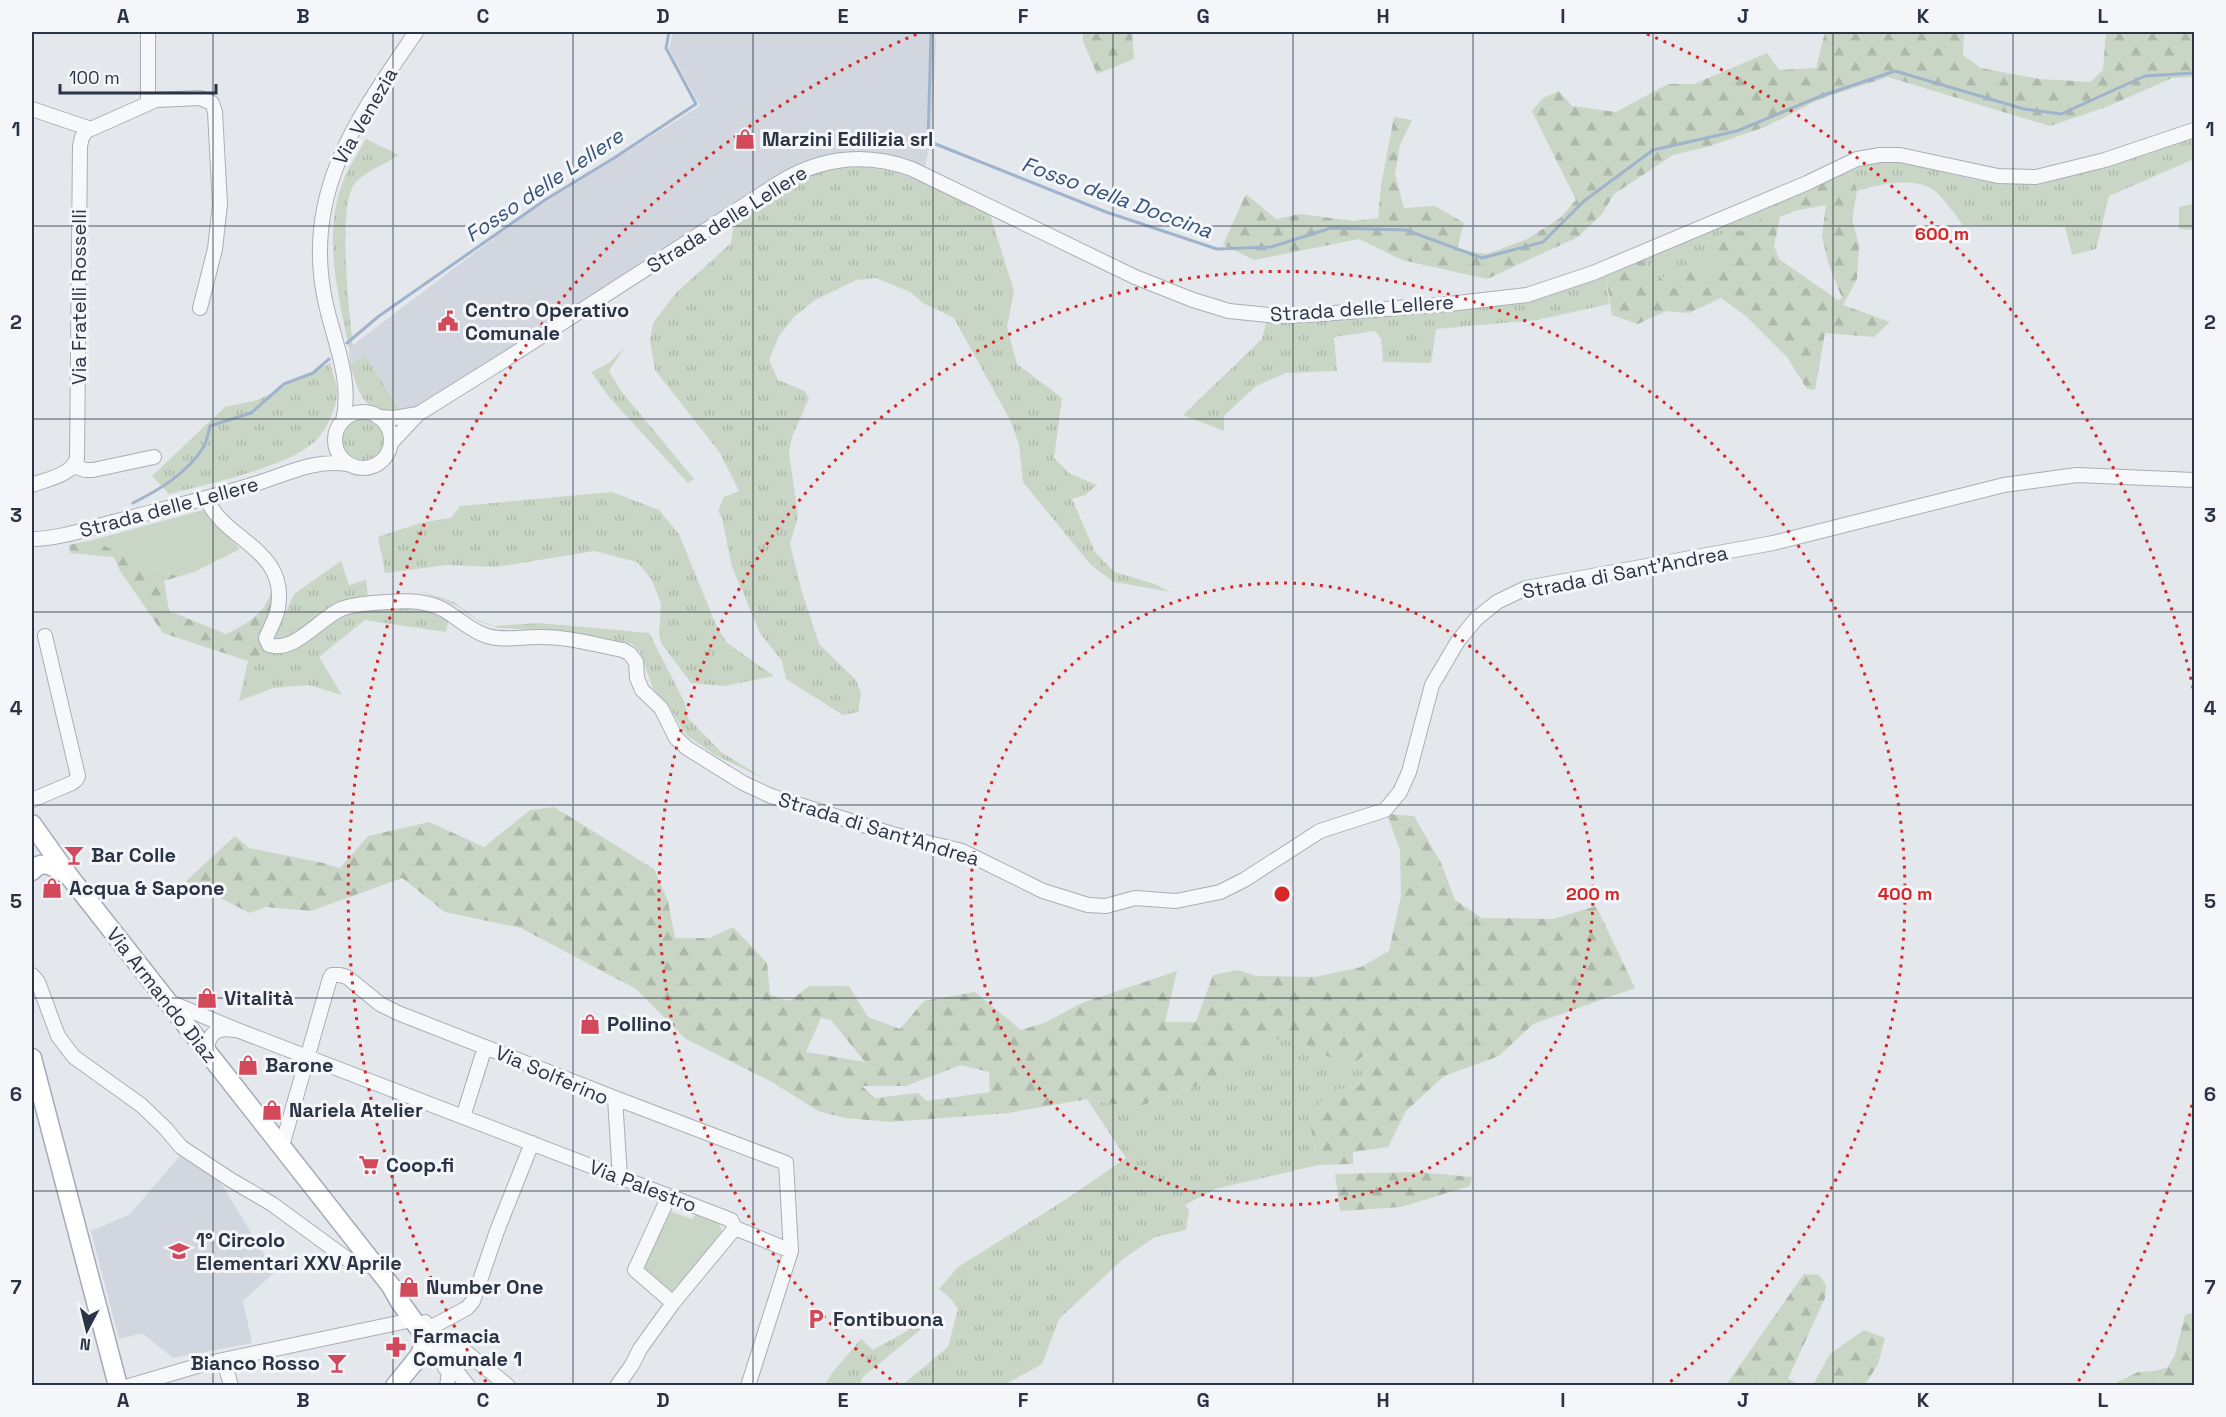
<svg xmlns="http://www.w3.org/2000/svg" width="2226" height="1417" font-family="'Space Grotesk',sans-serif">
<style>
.built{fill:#d2d6de}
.grass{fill:url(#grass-tufts)}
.forest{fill:url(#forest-firs);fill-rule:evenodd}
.park{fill:#c9d6c5}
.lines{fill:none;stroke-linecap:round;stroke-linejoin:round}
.stream{stroke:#9fb4cc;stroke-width:3}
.minor-casing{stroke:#a9aeb7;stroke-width:16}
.major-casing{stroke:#a3abb8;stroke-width:21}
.minor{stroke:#f7f8fa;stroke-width:14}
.major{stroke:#fff;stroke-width:18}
.grid{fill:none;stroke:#2b3445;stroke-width:1.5;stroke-opacity:0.55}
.ring{fill:none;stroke:#d62828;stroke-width:3;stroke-dasharray:3 6}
.labels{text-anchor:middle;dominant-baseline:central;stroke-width:6;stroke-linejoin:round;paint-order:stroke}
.street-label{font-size:20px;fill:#2b3445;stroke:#f4f6f9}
.poi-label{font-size:20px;font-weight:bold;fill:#2b3445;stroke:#f4f6f9;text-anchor:start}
.water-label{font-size:21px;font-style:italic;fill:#34527a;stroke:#f4f6f9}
.centre{fill:#d62828;stroke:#f4f6f9;stroke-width:3}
.ring-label{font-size:18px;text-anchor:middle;font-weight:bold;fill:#d62828;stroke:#f4f6f9;stroke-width:6;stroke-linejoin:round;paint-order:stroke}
.neatline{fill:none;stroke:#2b3445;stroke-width:2}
.grid-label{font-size:20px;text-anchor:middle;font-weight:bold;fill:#2b3445}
</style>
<defs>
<pattern id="grass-tufts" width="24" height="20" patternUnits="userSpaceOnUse" patternTransform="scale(1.5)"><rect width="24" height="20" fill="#c9d6c5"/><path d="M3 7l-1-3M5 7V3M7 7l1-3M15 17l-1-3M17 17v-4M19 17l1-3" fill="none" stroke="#adb8ab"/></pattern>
<pattern id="forest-firs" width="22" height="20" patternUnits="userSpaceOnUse" patternTransform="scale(1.5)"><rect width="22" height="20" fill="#c9d6c5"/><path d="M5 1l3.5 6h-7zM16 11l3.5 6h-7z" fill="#adb8ab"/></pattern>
</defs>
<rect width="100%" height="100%" fill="#e4e7ec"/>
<!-- built -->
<path class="built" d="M673,32H934L936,41L931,142L921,181L876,168L809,175L412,427L365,355L350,365L349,348L523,216L700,106L669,49Z
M180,1156L219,1180L275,1272L243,1301L252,1343L173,1358L142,1333L119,1339L91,1231L129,1215Z"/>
<!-- grass -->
<path class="grass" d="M2194,138V159L2109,196L2096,249L2072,255L2065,227L1963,225C1956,216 1941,194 1932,189C1911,177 1879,184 1857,191L1851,171L1868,163H1908L1976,180L2039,185Z
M366,139L399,155C387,163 365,172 356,182C336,202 350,317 353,347L349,348C338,294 323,237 342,184C348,168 358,153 366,139Z
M862,167C909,171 948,194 990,214L1014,291L1007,327L1017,364L1062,398L1054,458L1070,474L1097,485L1085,495L1072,499L1095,552L1114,572L1152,583L1171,592L1114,582L1091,565L1023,482L1019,444L1010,420L954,318L923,303L910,292L876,278L856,280L815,300L794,317L779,336L769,360L778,380L805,391L809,398L792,437L789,452L798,516L790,544L802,592L819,644L856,680L861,694L858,712L843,715L786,679L782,661L760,633L732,567L722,518L718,511L724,497L739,491L720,453L655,370L650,341L653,323L676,293L731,243L734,222L809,175L830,169Z
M1769,204L1754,228L1706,239L1713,266H1688L1655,281L1644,259Z
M2194,204V230L2179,229V207Z
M1606,276L1609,304L1537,320L1436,329L1431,363L1383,362L1381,338L1375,331L1334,337L1337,371L1286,373L1256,386L1224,416V431L1183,415L1262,339L1266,323L1334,320L1509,304L1543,297Z
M624,348L609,371L621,391L694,479L688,483L610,398L591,372L609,363Z
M365,355L401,411C364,415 360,396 350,365Z
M330,363C332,372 338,385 337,394C336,410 325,433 313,443C284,468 207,484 169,494L152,476L225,407L258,400Z
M341 441a22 22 0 1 1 44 0a22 22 0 1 1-44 0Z
M612,492L659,510L679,534L716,625L726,642L774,676L724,686L691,683L661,643L659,633L661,604L652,580L637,562L595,551L496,567L447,565L385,573L378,537L420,523L451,518L460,506Z
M341,561L349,585L366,580L368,597L284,639L275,640L276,633L294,594Z
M420,591L454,602L476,619L494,626L539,623L649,633L685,703L688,718L721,752L765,779L715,755L686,735L667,703L653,689L640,652L632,644L559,631L499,628L478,621L457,606Z
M372,606L430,608L449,619L446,632L365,620L319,657L342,695L309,685L273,688L239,701L248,661L268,653L289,648L347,610Z
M1284,1038L1350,1066L1366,1054L1372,1061L1359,1086L1330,1091L1309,1118L1318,1165L1215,1189L1185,1205L1189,1210L1186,1230L1155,1237L1123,1259L1059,1319L1042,1364L1004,1385L901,1386L948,1347L958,1309L950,1298L939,1289L958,1267L1065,1200L1126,1158L1087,1099L1136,1108L1211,1081L1262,1042Z
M943,1311L863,1377L859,1385H825L832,1373L861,1339L873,1350Z"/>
<!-- forest -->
<path class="forest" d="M1083,32H1132L1134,59L1097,74L1083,41Z
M1825,32H1964L1963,55L1981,68L2040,79L2090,82L2103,70L2106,32H2194V77L2172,78L2109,106L2050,126L1888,77L1820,99L1765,127L1707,147L1673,155L1614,194L1602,214L1578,237L1487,279L1402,260L1359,239L1254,260L1223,245L1246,194L1276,219L1300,214L1354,221L1378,218L1381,186L1394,117L1412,120L1400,145L1395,174L1404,208L1435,206L1464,223L1457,249L1487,254L1527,239L1560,218L1576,200L1532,111L1543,98L1559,91L1572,106L1616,112L1668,84H1694L1767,53L1779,70L1816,68Z
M1851,171L1857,191L1852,220L1859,245L1857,279L1843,305L1890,322L1874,337L1825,333L1815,390L1807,389L1787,357L1746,316L1721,298L1689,313L1666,311L1638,324L1612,315L1606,276L1644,259L1655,281L1688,266H1712L1706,238L1754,228L1769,204ZM1826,205L1822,236L1828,262L1842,298L1838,300L1779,259L1774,246L1780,217L1794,211Z
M93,540L167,575L194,572L164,581L169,611L226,634C245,626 265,613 271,592L277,594L261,639L268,653L248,661L163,633L120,571L114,557L70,553L69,545Z
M554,807L654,869L668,901L675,938H710L733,927L767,963L770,995L790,1001L809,986H849L868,1017L900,1029L924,1001L975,992L1021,1030L1044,1023L1082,1003L1177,971L1165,1022H1196L1213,975L1237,970L1257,976L1315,977L1361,967L1389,951L1401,896L1400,850L1387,814L1414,816L1441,863L1455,900L1482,918L1553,919L1596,906L1635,988L1533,1024L1499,1056L1444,1076L1406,1111L1388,1147L1353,1152V1164L1318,1165L1309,1118L1330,1091L1359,1086L1372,1061L1366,1054L1350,1066L1284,1038L1262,1043L1211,1081L1135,1108L1087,1099L1008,1113L891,1122L845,1118L818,1111L772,1082L686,1039L636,989L521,928L445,912L402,878L311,911L265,907L250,913L186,881L235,836L249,848L323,863L340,868L368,836L429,822L484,847L530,810ZM821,1018L831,1020L865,1062L806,1052ZM961,1065L989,1072L990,1092L927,1101L918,1093L875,1098L862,1086H906Z
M1418,1172L1472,1177L1470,1186L1401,1207L1340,1211L1335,1174Z
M1804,1274L1819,1275L1826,1285L1825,1298L1788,1379L1801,1385H1726Z
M2194,1312V1385H2112L2138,1372L2155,1371L2168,1367L2175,1355L2185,1315Z
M1864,1330L1885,1338L1878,1364L1865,1385H1813L1830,1354Z"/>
<!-- park -->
<path class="park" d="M203,510L240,549L194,572L167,575L93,540Z
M669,1211L692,1219L695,1215L699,1214L718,1221L722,1231L674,1293L643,1268Z"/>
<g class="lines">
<!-- stream -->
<path class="stream" d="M931,32L928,141L1106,212L1217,249L1271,247L1331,228L1406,230L1482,258L1543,242L1584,201L1653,150L1737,131L1821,96L1895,71L2024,109L2061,114L2145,76L2194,73
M347,343L379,316L545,200L614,158L696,104L666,48L669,32
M133,503C159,490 186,474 203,448C207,442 208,433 210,426L251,413L284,384L313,373L329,359"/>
<!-- minor casing -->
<g class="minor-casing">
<path id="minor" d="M148,103V32
M32,109L91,129L156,100L200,98L212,103L215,112L220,204L215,249L200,308
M335 440a28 28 0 1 1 56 0a28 28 0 1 1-56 0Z
M378,417L394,418L418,414
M343,421C353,379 333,340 325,300C302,191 359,116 416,32
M391,443L418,414L503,361L779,183C821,157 865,152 912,169L1135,277L1193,300L1229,311L1278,316L1308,315L1449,304L1527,295L1593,273L1807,183L1857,159L1880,155H1900L1998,176L2036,177L2105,160L2194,130
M73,466L85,470H93L154,457
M32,485C47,479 70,476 77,459L80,146L82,137L88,129
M206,498C225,542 288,548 278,608C276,619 270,628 266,638L269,645C295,653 320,618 341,609C350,605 362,604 372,603C395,601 423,598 444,610C458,618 471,631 487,636C504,641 520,637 537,637C566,636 595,645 623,650L630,654L636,662L637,678L642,690L661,708L676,738L687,748L743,783L771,796L892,834L962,851L1043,891L1088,905L1106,906L1135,898L1176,901L1220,892L1244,880L1320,831L1385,810L1400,792L1409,772L1432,685L1458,641L1476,619L1497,602L1526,588L1773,543L2004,485L2077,475L2194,480
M32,539C60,539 89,528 117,521C163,509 210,498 255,484C287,474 314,459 348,464
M32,800L72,783L76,780L78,776L45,636
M32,975L38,982L58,1036L74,1057L141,1105L166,1129L181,1147L231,1180L272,1204L350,1261L363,1266L375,1264
M167,1001L237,1030L731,1220L735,1228L791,1251
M207,1051C208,1033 217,1027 234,1030
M615,1098L786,1163L791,1251L748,1386
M463,1117L485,1047
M282,1146L330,978L332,975H340L347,977L380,1004L398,1013L615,1098L620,1177
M669,1196L635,1270L673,1303L735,1228
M425,1322C448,1349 453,1348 447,1386
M430,1328L467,1308L473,1301L497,1231L532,1143
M425,1336L442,1357L445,1368
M442,1340L456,1344L508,1386
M224,1360L231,1386
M451,1364L468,1386
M129,1386L204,1364L412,1320
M617,1386L632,1365L640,1349L673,1303"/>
</g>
<!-- major casing -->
<g class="major-casing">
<path id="major" d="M32,824L69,876L391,1286L400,1302L426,1338L420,1355L395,1386
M32,871C42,858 55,867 67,875
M32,1058L118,1386"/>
</g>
<!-- minor -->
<use href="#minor" class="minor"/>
<!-- major -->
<use href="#major" class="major"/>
</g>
<!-- grid -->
<path class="grid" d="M213,32V1386M393,32V1386M573,32V1386M753,32V1386M933,32V1386M1113,32V1386M1293,32V1386M1473,32V1386M1653,32V1386M1833,32V1386M2013,32V1386M32,226H2194M32,419H2194M32,612H2194M32,805H2194M32,998H2194M32,1191H2194"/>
<!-- distance rings -->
<g class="ring">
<circle cx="1282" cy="894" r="311"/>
<path d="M898 1385A623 623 0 1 1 1666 1385"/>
<path d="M2194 1096A934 934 0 0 1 2078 1382M486 1382A934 934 0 0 1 917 34M1647 34A934 934 0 0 1 2194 692"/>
</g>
<!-- icons -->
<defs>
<g id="shop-bare" transform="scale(1.62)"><path d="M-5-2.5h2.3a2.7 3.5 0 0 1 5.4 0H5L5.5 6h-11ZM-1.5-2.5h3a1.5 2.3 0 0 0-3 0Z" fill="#d1495b" stroke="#f4f6f9" stroke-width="2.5" paint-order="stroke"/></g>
<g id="civic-bare" transform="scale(1.62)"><path d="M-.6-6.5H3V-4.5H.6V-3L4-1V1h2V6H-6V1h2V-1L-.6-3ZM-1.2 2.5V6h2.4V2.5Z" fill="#d1495b" stroke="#f4f6f9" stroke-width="2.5" paint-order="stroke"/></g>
<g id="bar-bare" transform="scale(1.62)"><path d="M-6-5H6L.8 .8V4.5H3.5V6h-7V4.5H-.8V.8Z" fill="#d1495b" stroke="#f4f6f9" stroke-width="2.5" paint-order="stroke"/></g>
<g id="supermarket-bare" transform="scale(1.62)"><path d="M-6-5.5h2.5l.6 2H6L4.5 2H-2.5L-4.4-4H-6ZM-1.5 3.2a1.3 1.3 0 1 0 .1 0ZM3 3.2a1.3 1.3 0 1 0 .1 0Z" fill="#d1495b" stroke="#f4f6f9" stroke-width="2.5" paint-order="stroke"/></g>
<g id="school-bare" transform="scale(1.62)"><path d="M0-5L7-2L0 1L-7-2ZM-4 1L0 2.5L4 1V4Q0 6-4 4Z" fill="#d1495b" stroke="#f4f6f9" stroke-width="2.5" paint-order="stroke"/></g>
<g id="parking-bare" transform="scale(1.62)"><path d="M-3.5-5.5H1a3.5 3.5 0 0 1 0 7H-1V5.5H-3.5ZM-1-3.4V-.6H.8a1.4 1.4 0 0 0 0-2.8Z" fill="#d1495b" stroke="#f4f6f9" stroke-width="2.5" paint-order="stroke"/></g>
<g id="pharmacy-bare" transform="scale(1.62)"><path d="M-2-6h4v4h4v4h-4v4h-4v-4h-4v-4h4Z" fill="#d1495b" stroke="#f4f6f9" stroke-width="2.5" paint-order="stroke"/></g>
</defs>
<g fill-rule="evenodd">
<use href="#shop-bare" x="745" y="139"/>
<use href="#civic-bare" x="448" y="321"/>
<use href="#bar-bare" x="74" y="855"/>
<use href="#shop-bare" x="52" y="888"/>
<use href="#shop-bare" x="207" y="998"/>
<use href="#shop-bare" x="590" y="1024"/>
<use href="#shop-bare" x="248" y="1065"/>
<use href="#shop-bare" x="272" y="1110"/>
<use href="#supermarket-bare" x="369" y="1165"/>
<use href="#school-bare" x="179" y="1251"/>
<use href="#shop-bare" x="409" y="1287"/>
<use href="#parking-bare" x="816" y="1319"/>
<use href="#pharmacy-bare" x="396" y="1347"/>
<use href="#bar-bare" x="337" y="1363"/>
</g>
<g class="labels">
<!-- street labels -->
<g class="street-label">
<text transform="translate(365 116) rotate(-60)">Via Venezia</text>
<text transform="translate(727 219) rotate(-32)">Strada delle Lellere</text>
<text transform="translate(79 297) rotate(-90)">Via Fratelli Rosselli</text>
<text transform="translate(1362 308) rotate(-4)">Strada delle Lellere</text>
<text transform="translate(169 507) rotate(-15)">Strada delle Lellere</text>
<text transform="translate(1625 572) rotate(-11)">Strada di Sant'Andrea</text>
<text transform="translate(879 829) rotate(17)">Strada di Sant'Andrea</text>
<text transform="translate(162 995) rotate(52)">Via Armando Diaz</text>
<text transform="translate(552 1075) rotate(23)">Via Solferino</text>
<text transform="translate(643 1186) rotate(21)">Via Palestro</text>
</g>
<!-- poi labels -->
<g class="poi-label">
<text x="762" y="139">Marzini Edilizia srl</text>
<text x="465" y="310">Centro Operativo<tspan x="465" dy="23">Comunale</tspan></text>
<text x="91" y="855">Bar Colle</text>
<text x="69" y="888">Acqua &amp; Sapone</text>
<text x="224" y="998">Vitalità</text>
<text x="607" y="1024">Pollino</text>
<text x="265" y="1065">Barone</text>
<text x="289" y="1110">Nariela Atelier</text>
<text x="386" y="1165">Coop.fi</text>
<text x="196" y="1240">1° Circolo<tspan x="196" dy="23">Elementari XXV Aprile</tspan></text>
<text x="426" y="1287">Number One</text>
<text x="833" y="1319">Fontibuona</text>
<text x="413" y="1336">Farmacia<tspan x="413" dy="23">Comunale 1</tspan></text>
<text x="320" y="1363" text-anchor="end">Bianco Rosso</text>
</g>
<!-- water labels -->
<g class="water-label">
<text transform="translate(544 185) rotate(-34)">Fosso delle Lellere</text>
<text transform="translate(1117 197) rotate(20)">Fosso della Doccina</text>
</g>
</g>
<circle cx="1282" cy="894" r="9" class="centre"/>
<g class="ring-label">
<text x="1942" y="240">600 m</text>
<text x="1593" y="900">200 m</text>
<text x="1905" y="900">400 m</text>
</g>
<!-- border -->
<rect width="2226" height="1417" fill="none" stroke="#f4f6f9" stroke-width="66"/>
<!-- north arrow -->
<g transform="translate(87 1330) rotate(187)" stroke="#f4f6f9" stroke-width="4.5" paint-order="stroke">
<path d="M0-4.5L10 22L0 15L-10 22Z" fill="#2b3445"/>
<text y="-9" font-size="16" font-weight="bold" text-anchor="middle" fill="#2b3445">N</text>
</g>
<!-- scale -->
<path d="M60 84v9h156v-9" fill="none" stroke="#2b3445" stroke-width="3"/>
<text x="69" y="84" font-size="18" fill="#2b3445" stroke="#f4f6f9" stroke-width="4.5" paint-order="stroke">100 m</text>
<rect x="33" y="33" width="2160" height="1351" class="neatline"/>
<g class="grid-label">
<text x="123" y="23">A</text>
<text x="303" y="23">B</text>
<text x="483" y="23">C</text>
<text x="663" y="23">D</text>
<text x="843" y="23">E</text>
<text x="1023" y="23">F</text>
<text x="1203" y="23">G</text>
<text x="1383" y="23">H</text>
<text x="1563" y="23">I</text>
<text x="1743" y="23">J</text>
<text x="1923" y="23">K</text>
<text x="2103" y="23">L</text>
<text x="16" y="136">1</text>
<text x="2210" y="136">1</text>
<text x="16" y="329">2</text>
<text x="2210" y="329">2</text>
<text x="16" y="522">3</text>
<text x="2210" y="522">3</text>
<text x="16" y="715">4</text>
<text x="2210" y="715">4</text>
<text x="16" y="908">5</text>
<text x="2210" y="908">5</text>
<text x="16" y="1101">6</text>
<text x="2210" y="1101">6</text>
<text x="16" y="1294">7</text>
<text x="2210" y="1294">7</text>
<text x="123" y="1407">A</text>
<text x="303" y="1407">B</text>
<text x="483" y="1407">C</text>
<text x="663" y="1407">D</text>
<text x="843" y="1407">E</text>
<text x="1023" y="1407">F</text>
<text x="1203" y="1407">G</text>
<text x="1383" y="1407">H</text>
<text x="1563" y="1407">I</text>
<text x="1743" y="1407">J</text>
<text x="1923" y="1407">K</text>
<text x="2103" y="1407">L</text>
</g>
</svg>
